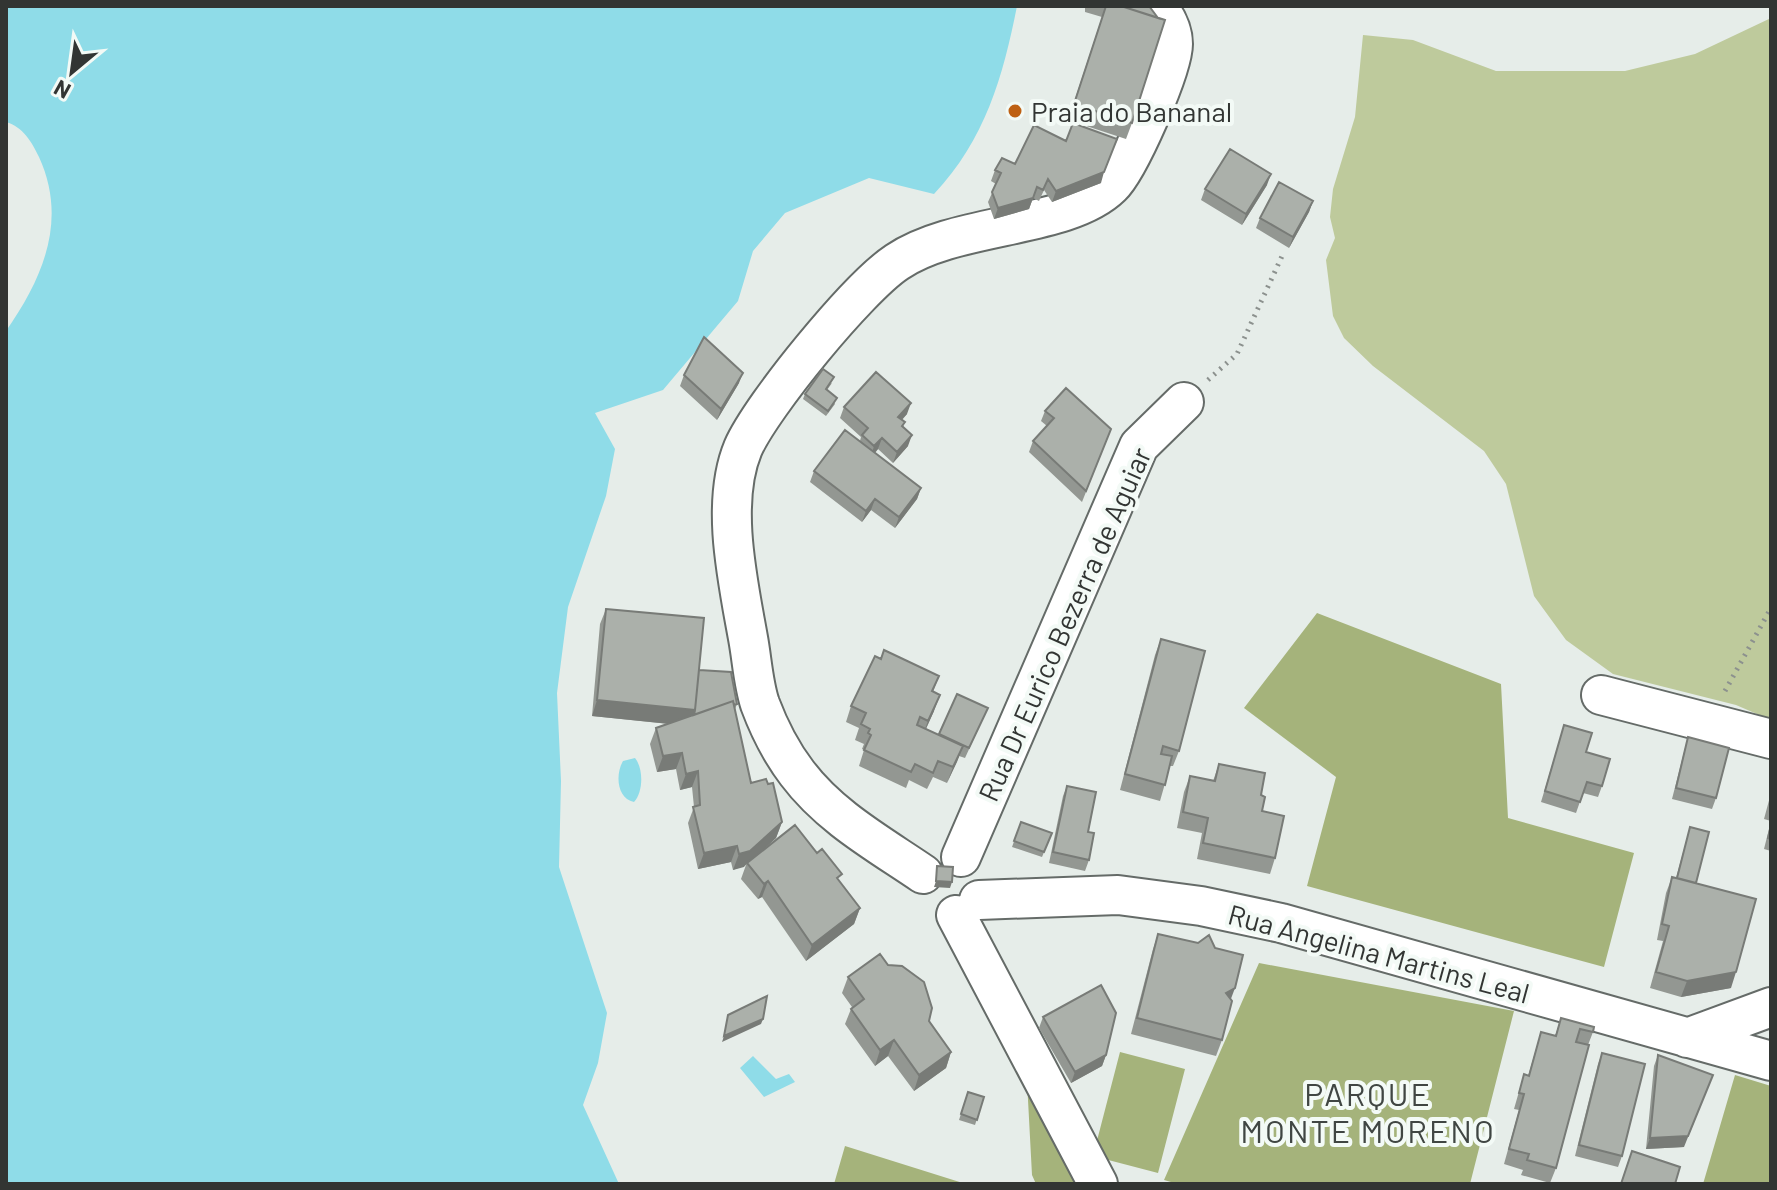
<svg xmlns="http://www.w3.org/2000/svg" width="1777" height="1190" font-family="Barlow,sans-serif">
<style>
.green{fill:#beca9c}
.forest{fill:#a5b37b}
.water{fill:#8fdce8}
.lines{fill:none;stroke-linecap:round;stroke-linejoin:round}
.minor-casing{stroke:#656b68;stroke-width:42}
.path{stroke:#8c918e;stroke-width:5;stroke-dasharray:2 6;stroke-linecap:butt}
.minor{stroke:#fff;stroke-width:38}
.wall{fill:#939792}
.shaded-wall{fill:#787b77}
.building{fill:#abb0aa;stroke:#787b77;stroke-width:2}
.poi-dot{fill:#be6013;stroke:#f3faf6;stroke-width:3}
.labels{text-anchor:middle;dominant-baseline:central;stroke-width:8;stroke-linejoin:round;paint-order:stroke}
.poi-label{font-size:28px;fill:#323533;stroke:#f3faf6;text-anchor:start}
.street-label{font-size:28px;fill:#323533;stroke:#f3faf6}
.quarter-label{font-size:32px;letter-spacing:2px;fill:#404643;stroke:#f3faf6}
</style>
<rect width="100%" height="100%" fill="#e6ede9"/>
<!-- green -->
<path class="green" d="M1771,18V720L1736,705L1613,674L1566,640L1534,596L1506,484L1484,451L1373,366L1344,338L1333,316L1326,260L1335,238L1330,217L1333,189L1355,117L1363,35L1413,40L1496,71H1625L1695,54Z"/>
<!-- forest -->
<path class="forest" d="M1317,613L1501,684L1508,818L1634,853L1604,967L1307,886L1336,777L1244,708Z
M1259,963L1514,1011L1470,1184H1178L1164,1180Z
M1120,1052L1185,1069L1158,1173L1093,1156Z
M1735,1075L1771,1086V1184H1703Z
M1027,1081L1080,1184H1036L1032,1175Z
M845,1146L966,1184H834Z"/>
<!-- water -->
<path class="water" d="M6,6H1017C1003,77 985,140 934,194L869,178L785,213L753,251L738,301L663,390L595,413L615,449L606,496L568,607L557,693L561,781L559,867L607,1013L598,1063L583,1105L619,1184H6V331C43,278 68,220 39,157C32,142 23,127 6,122Z
M635,758C644,769 643,793 634,802C617,798 615,775 623,761Z
M753,1056L776,1079L789,1074L795,1082L764,1097L740,1068Z"/>
<g class="lines">
<!-- minor casing -->
<g class="minor-casing">
<path id="minor" d="M1601,695L1771,739
M961,857L1139,446L1184,402
M923,874C879,844 830,817 797,773C781,752 769,728 760,704C753,683 752,659 748,638C738,582 720,503 743,448C762,405 858,288 897,262C956,222 1067,229 1111,186C1129,169 1173,69 1173,44C1173,29 1166,17 1157,6
M979,900L1118,895L1201,906L1281,923L1771,1061
M956,915L1098,1184
M1687,1038L1771,1007"/>
</g>
<!-- path -->
<path class="path" d="M1208,380L1237,354L1283,254
M1725,691L1771,608"/>
<!-- minor -->
<use href="#minor" class="minor"/>
</g>
<!-- wall -->
<path class="wall" d="M1085,6H1149L1132,123L1126,139L1068,120L1102,17L1085,12Z
M1015,164L1101,183L1052,202L1044,190L1039,201L1033,198L1029,209L994,219L988,202L996,184L991,181L995,170Z
M1267,185L1242,225L1201,200L1205,189Z
M1313,201L1309,212L1289,248L1256,228L1260,218Z
M684,375L739,383L717,420L680,386Z
M832,383L827,390L835,404L826,416L803,399L805,394Z
M844,407L907,414L902,420L905,422L903,427L908,446L893,463L878,449L875,453L921,488L917,499L895,528L871,510L862,522L810,482L814,471L860,441L861,437L840,418Z
M1045,411L1111,429L1082,502L1029,452L1033,441L1047,426L1041,421Z
M606,609L699,670L737,704L735,709L751,783L782,822L776,838L761,852L839,882L860,908L854,924L806,961L762,897L758,899L741,879L746,865L733,870L731,862L698,869L688,823L694,807L692,787L680,790L676,769L657,772L650,744L656,728L669,724L592,716L600,624Z
M1161,639L1179,751L1173,766H1170L1160,801L1120,790L1155,655Z
M881,659L939,676L933,692L934,711L926,729L938,735L957,694L988,708L965,758L959,756L947,783L933,777L927,789L909,780L906,788L859,766L864,750L862,749L864,744L855,740L859,728L846,722L851,706Z
M1564,725L1602,786L1598,797L1583,793L1576,813L1541,802Z
M1688,737L1716,798L1712,809L1672,799L1685,748Z
M1219,764L1261,795L1262,811L1275,858L1270,874L1197,859L1202,833L1177,828L1184,792L1190,776L1213,781Z
M1067,786L1088,832L1089,860L1085,871L1049,863L1063,796Z
M1771,793V821L1764,819Z
M1771,821V851L1764,849Z
M1021,822L1052,833L1042,857L1012,847Z
M1690,827L1696,883L1731,988L1681,997L1650,988L1663,941L1657,940L1666,893L1672,877L1676,878Z
M1158,934L1231,1000L1222,1040L1216,1056L1131,1034L1153,949Z
M848,977L929,1021L951,1052L946,1068L914,1091L888,1056L875,1066L845,1024L851,1009L852,1007L842,993Z
M1043,1017L1106,1055L1102,1066L1071,1083L1039,1028Z
M1561,1018L1593,1032L1588,1045L1556,1168L1550,1183L1521,1175L1523,1170L1504,1164L1519,1110L1514,1109L1524,1074L1528,1076L1541,1032L1555,1036Z
M1602,1053L1622,1156L1618,1167L1575,1156L1598,1064Z
M1658,1055L1684,1147L1646,1149L1654,1066Z
M968,1092L984,1097L975,1125L959,1120Z"/>
<!-- shaded-wall -->
<path class="shaded-wall" d="M1104,172L1101,183L1052,202L1056,191Z
M1271,174L1267,185L1242,225L1246,214Z
M1033,198L1029,209L994,219L998,208Z
M1313,201L1309,212L1289,248L1293,237Z
M743,373L739,383L717,420L721,409Z
M911,403L907,414L894,428L898,417Z
M912,435L908,446L893,463L897,452Z
M882,438L878,449L871,457L874,446Z
M921,488L917,499L895,528L899,517Z
M875,499L871,510L862,522L866,511Z
M940,695L934,711L922,737L928,721Z
M597,700L695,710L690,726L592,716Z
M963,746L957,762L947,783L953,767Z
M682,753L676,769L657,772L663,756Z
M698,771L692,787L680,790L686,774Z
M782,822L776,838L748,864L747,863L744,867L733,870L739,854Z
M737,846L731,862L698,869L704,853Z
M768,881L762,897L758,899L764,884Z
M936,881L952,882L950,888L934,887Z
M860,908L854,924L806,961L812,945Z
M1736,972L1731,988L1681,997L1687,981Z
M1235,988L1229,1004L1226,993Z
M763,1019L761,1024L722,1042L724,1036Z
M894,1040L888,1056L875,1066L880,1050Z
M951,1052L946,1068L914,1091L919,1075Z
M1106,1055L1102,1066L1071,1083L1075,1072Z
M1713,1075L1684,1147L1646,1149L1650,1138Z"/>
<!-- building -->
<path class="building" d="M1106,6H1121L1165,20L1132,123L1074,104Z
M1121,6H1149L1158,18Z
M1073,123L1117,139L1104,172L1056,191L1048,179L1043,190L1037,187L1033,198L998,208L992,192L1001,173L995,170L1002,158L1015,164L1034,125L1066,141Z
M1230,149L1271,174L1246,214L1205,189Z
M1279,182L1313,201L1293,237L1260,218Z
M704,337L743,373L721,409L684,375Z
M823,369L834,377L826,389L837,398L828,411L805,394Z
M876,372L911,403L898,417L905,422L902,426L912,435L897,452L882,438L874,446L862,435L868,428L844,407Z
M1066,388L1111,429L1086,491L1033,441L1054,418L1045,411Z
M845,430L921,488L899,517L875,499L866,511L814,471Z
M606,609L704,618L695,710L597,700Z
M1161,639L1205,651L1179,751L1163,746L1161,754L1172,756L1165,785L1125,774Z
M884,650L939,676L932,691L940,695L928,721L920,717L917,725L963,746L953,767L938,761L933,773L915,764L911,772L864,750L871,735L868,733L870,729L861,724L866,713L851,706L875,656L881,659Z
M699,670L731,672L737,704L734,705L733,701L694,715L695,710Z
M957,694L988,708L969,748L939,734Z
M733,701L751,783L766,779L768,784L773,783L782,822L750,851L739,854L737,846L704,853L693,807L700,805L698,771L686,774L682,753L663,756L656,728Z
M1564,725L1592,733L1586,752L1610,759L1602,786L1587,782L1580,802L1545,791Z
M1688,737L1729,748L1716,798L1676,788Z
M1219,764L1265,773L1261,795L1265,797L1262,811L1284,816L1275,858L1203,843L1208,818L1183,812L1190,776L1215,781Z
M1067,786L1096,792L1088,832L1094,833L1089,860L1053,852Z
M1021,822L1052,833L1044,852L1014,841Z
M795,825L817,853L822,849L842,874L837,878L860,908L812,945L768,881L764,884L747,863Z
M1771,825V839L1768,838Z
M1690,827L1709,832L1696,883L1677,878Z
M937,866L953,867L952,882L936,881Z
M1672,877L1756,899L1736,972L1687,981L1656,972L1669,926L1662,924Z
M1158,934L1198,943L1209,935L1215,948L1243,955L1235,988L1226,993L1232,1001L1222,1040L1137,1018Z
M880,954L888,965L902,966L924,982L932,1008L929,1021L951,1052L919,1075L894,1040L880,1050L851,1009L864,999L848,977Z
M1101,985L1116,1013L1106,1055L1075,1072L1043,1017Z
M767,996L763,1019L724,1036L728,1015Z
M1561,1018L1594,1027L1593,1032L1580,1029L1576,1042L1589,1045L1556,1168L1527,1160L1529,1154L1509,1149L1524,1094L1519,1093L1524,1074L1529,1076L1541,1032L1556,1036Z
M1602,1053L1645,1064L1622,1156L1579,1145Z
M1658,1055L1713,1075L1688,1136L1650,1138Z
M968,1092L984,1097L977,1120L961,1114Z
M1632,1151L1680,1167L1675,1184H1621Z"/>
<!-- markers -->
<circle class="poi-dot" cx="1015" cy="111" r="8"/>
<g class="labels">
<!-- poi labels -->
<g class="poi-label">
<text x="1031" y="111">Praia do Bananal</text>
</g>
<!-- street labels -->
<g class="street-label">
<text transform="translate(1064 624) rotate(-66)">Rua Dr Eurico Bezerra de Aguiar</text>
<text transform="translate(1379 953) rotate(15)">Rua Angelina Martins Leal</text>
</g>
<!-- quarter labels -->
<g class="quarter-label">
<text x="1368" y="1093">PARQUE<tspan x="1368" dy="37">MONTE MORENO</tspan></text>
</g>
</g>
<!-- border -->
<rect width="1777" height="1190" fill="none" stroke="#323533" stroke-width="16"/>
<!-- north arrow -->
<g transform="translate(72 72) rotate(209)" stroke="#f3faf6" stroke-width="6" paint-order="stroke">
<path d="M0-6L14 30L0 20L-14 30Z" fill="#323533"/>
<text y="-12" font-size="22" font-weight="bold" text-anchor="middle" fill="#323533">N</text>
</g>
</svg>
